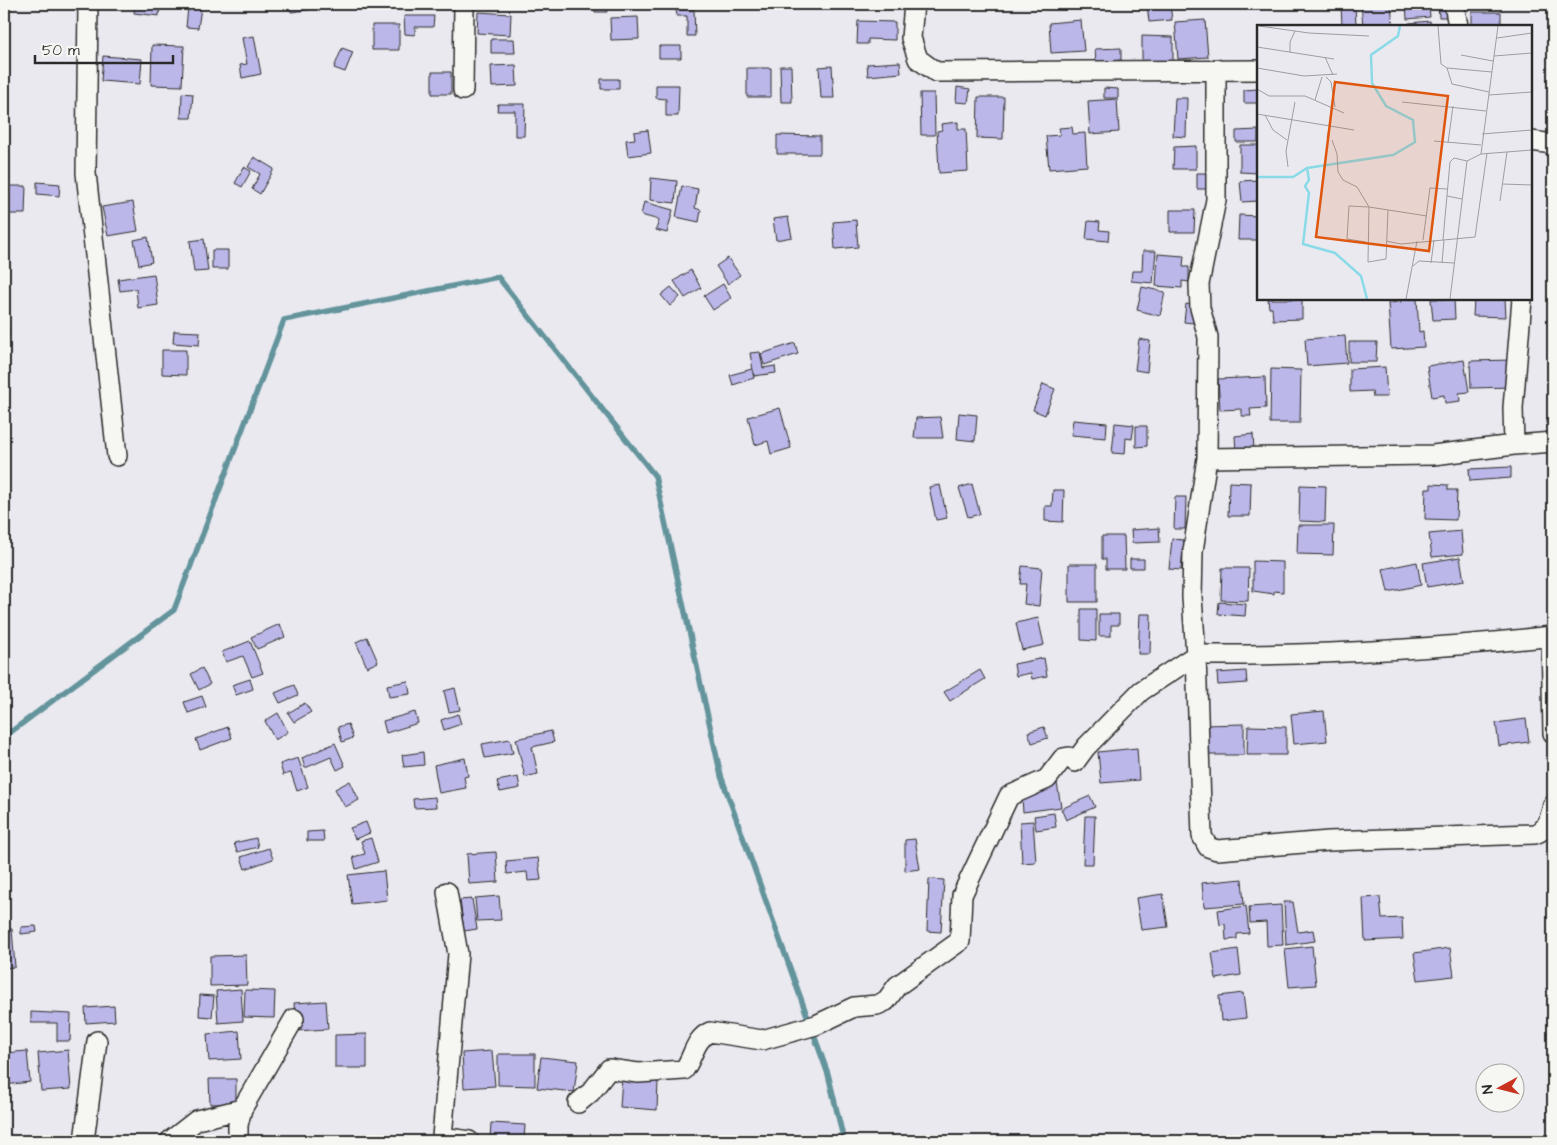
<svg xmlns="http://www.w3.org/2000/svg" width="1557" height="1145" font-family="'Architects Daughter',sans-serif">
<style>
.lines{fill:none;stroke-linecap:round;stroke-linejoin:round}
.stream{stroke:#64949c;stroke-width:5.5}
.building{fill:#bbb7e9;stroke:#2b2b2b}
.minor-casing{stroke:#2b2b2b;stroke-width:22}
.minor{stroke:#f6f6f2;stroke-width:19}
.inset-river{fill:none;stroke:#8adae7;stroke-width:2.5}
.inset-road{fill:none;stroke:#9e9da1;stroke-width:1}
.view{fill:#df570e;fill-opacity:0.15;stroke:#df570e;stroke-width:2.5}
.inset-edge{fill:none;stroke:#2b2b2b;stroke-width:2.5}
</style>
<rect width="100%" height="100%" fill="#eae9f0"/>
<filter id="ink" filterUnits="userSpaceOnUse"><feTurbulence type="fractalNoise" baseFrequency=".02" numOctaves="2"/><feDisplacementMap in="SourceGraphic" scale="10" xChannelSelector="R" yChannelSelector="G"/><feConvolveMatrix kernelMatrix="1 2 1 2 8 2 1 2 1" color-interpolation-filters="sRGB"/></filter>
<g filter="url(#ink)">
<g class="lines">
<!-- stream -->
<path class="stream" d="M4,737L174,610L284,320L498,277L655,476L721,776L828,1074L844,1141"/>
</g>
<!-- building -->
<path class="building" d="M135,4H160L159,16L134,13Z
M290,4H314L315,9L291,12Z
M1147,4H1170L1172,20L1149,22Z
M1217,4H1253V9L1217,8Z
M1341,4H1355L1356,26H1342Z
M1361,4H1391L1393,26H1363Z
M1406,4H1429L1430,17L1407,19Z
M1438,4H1447L1448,17H1439Z
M595,5H607V12H595Z
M188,7L201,8L198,28L186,27Z
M676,10H694L695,36H687V16H677Z
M478,12L511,14L510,35L477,33Z
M1472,12H1501V26H1472Z
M404,16H434L433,27H415V35L405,34Z
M638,17L639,39L611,40L610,18Z
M1081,20L1084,51L1051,53L1049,23Z
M1205,20L1208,57L1178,59L1175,22Z
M858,21L895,22V40L868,39V44H857Z
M1430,21L1431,26H1409V23Z
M372,25H399V50H372Z
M254,36L261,74L242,78L240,65L247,64L242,38Z
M1142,36L1173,37V62H1142Z
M491,39H514L515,53H491Z
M152,45L184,46L182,86L151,85Z
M659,46H681V58H659Z
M342,48L353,52L345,72L334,68Z
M1121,48V60L1096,62L1095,49Z
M103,56L142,59L140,84L101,81Z
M900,62L901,73L868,76L867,64Z
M516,65L517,86L492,87L491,66Z
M780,66H791L792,102H781Z
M832,66L834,98H821L819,67Z
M747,68H771V97H747Z
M432,72H451V94H432Z
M601,79H619V89H601Z
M656,85H679L678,116H666V99L656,98Z
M957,87L970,89L968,103L956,102Z
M1104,88L1118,89V98H1104Z
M1258,89V103H1244V90Z
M182,93L193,94L191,118H181Z
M920,93H934L935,135H921Z
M978,97H1004L1003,139L977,138Z
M1175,98H1187L1186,137L1173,136Z
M1117,99L1119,132L1090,134L1088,101Z
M498,104H525L524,136H515V111H497Z
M958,122V129H966L968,171L939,173L937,131L942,130L941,124Z
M1072,127L1073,134L1085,133L1087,166L1049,169L1046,136L1060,135L1059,128Z
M648,130L651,153L628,156L626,140L635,139L634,132Z
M1258,130V142H1236V131Z
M777,135L820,136V154H777Z
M1240,145H1258V173L1240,172Z
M1196,146V169H1173L1174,147Z
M254,157L274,169L260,194L252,189L260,174L248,167Z
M244,167L251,171L242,187L235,183Z
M1197,173H1209V189H1197Z
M651,178L677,181L675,203L650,200Z
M1258,180V201L1242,202L1240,181Z
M37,182L60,184L59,196L37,194Z
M4,186H26L25,214H4Z
M682,186L698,189L695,208L701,210L699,222L676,217Z
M133,202L138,231L108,236L102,207Z
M644,202L673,210L667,233L656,230L659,220L641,215Z
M1170,210H1195L1194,232H1170Z
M1239,215L1258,216V240H1238Z
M788,217L792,237L776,240L773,219Z
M856,220L858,247L835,249L833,222Z
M1088,221L1100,222L1099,230L1109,231L1108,241L1086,239Z
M148,237L152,262L139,265L134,240Z
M204,239L208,271L194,272L190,241Z
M212,250H228V269H212Z
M1143,251H1156L1153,283L1131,281L1132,271H1142Z
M1158,254L1184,256L1183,267H1189V282L1182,281V288L1156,286Z
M728,258L740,275L728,284L716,266Z
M691,270L701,288L685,298L674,281Z
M154,274L158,305L138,308L136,289L120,291L118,279Z
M723,284L731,298L713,310L704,296Z
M671,287L680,297L670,306L661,295Z
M1142,287L1165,292L1160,316L1137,310Z
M1268,299H1302V319L1273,320L1272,308H1269Z
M1401,299H1417L1419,332L1423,331L1424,347L1391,349L1388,303L1401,302Z
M1431,299H1454L1455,319L1433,320Z
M1474,299H1505L1506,317L1473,316Z
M1186,304L1197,306L1194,323L1184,322Z
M4,309H6L9,336L4,337Z
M174,331L200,332L199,345L173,343Z
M1345,336L1347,363L1307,366L1305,339Z
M1139,339L1150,341L1147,372L1135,370Z
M1349,342H1377L1376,362H1349Z
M795,343L798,354L764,365L761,354Z
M162,350H186V375L162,374Z
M760,352L763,368L775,366L776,373L754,376L750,353Z
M1464,360L1469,392L1459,393L1460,401L1445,403L1444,395L1432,397L1427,366Z
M1512,360L1513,387L1471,388L1470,361Z
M1385,367L1387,397H1373L1372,391L1350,392V369Z
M752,369L754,378L733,385L730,375Z
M1271,369L1301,370L1300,423H1270Z
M1265,377L1266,408L1250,409L1251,416H1242V409L1220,410L1218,379Z
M1043,384L1055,389L1045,415L1033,410Z
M780,408L791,448L771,454L768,441L755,445L748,417Z
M959,413L977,415L975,441L957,439Z
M940,417L943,438H914L916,418Z
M1073,420L1107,423L1106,438L1071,435Z
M1115,423L1134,425L1132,439L1126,438L1125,454L1112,453Z
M1136,426H1147V446L1136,447Z
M1253,434L1254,450L1236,452L1235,436Z
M1511,467V478L1470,481L1469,469Z
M1229,482L1251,483L1250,516H1228Z
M972,484L980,514L968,517L959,488Z
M1431,484L1448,485V490H1457L1456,520L1425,519L1426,489H1431Z
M940,485L947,518L936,520L929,487Z
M1300,485L1326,486L1325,522L1299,521Z
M1053,490H1064L1063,522L1045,521V506H1052Z
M1175,497H1186L1185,529H1174Z
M1298,525H1334L1333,555L1297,554Z
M1159,528L1160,542L1132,543L1131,530Z
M1461,531L1463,554L1432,557L1429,534Z
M1102,536H1124L1125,569H1106V559H1102Z
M1172,539L1184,540L1181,570L1169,569Z
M1460,557L1464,581L1427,587L1423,563Z
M1130,559H1144V568H1130Z
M1253,561L1283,562V592L1274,591V594L1253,591Z
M1417,562L1421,585L1388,592L1383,569Z
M1069,564H1097V602H1069Z
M1022,566L1042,568L1039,606L1024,604L1026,584H1020Z
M1222,568H1249L1248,601L1221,600Z
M1219,602L1246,604L1245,616L1218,614Z
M1081,609H1096V641L1081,640Z
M1099,614H1119V625H1111V636H1099Z
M1140,614H1151L1150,654H1138Z
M1038,618L1044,645L1022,650L1016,623Z
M280,624L285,637L257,649L251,637Z
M367,637L378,662L367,667L356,642Z
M250,641L263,673L252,677L243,656L226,662L222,652Z
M1044,658L1047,676L1032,679L1031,673L1016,676L1014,664Z
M202,668L210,684L199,690L191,674Z
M980,670L985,679L950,701L944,692Z
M1246,671L1247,683L1218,685L1217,673Z
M250,679L253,689L236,695L232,685Z
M408,681L410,694L389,697L387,685Z
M294,685L298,695L280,703L275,693Z
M455,688L460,710L449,712L444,691Z
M202,696L206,707L188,713L184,702Z
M305,703L311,712L294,722L288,713Z
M1324,711L1327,741L1294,744L1291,714Z
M415,712L418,723L386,733L383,721Z
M278,713L288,732L275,740L265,721Z
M458,714L461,724L444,730L441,720Z
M1526,719L1529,742L1499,746L1496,723Z
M348,724L353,738L342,742L338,727Z
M1244,724V755H1203V725Z
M1248,726L1286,727V755H1247Z
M228,727L232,738L200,750L196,739Z
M1044,727L1048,738L1032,743L1028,732Z
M551,731L554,742L532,747L538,774L525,777L516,739Z
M510,739L513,753L485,758L482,744Z
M335,743L345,766L337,770L331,757L305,768L302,758Z
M1137,748L1139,780L1101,783L1098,752Z
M423,752L424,765L404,767L402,755Z
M298,758L308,787L297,791L291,773L283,775L280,764Z
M465,758L468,776L464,777L466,788L439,793L434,765Z
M518,777L520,788L500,792L497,781Z
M350,781L359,800L345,807L335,789Z
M1057,783L1061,807L1023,812L1022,799L1032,797L1031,794L1044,792L1043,785Z
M1090,796L1095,807L1066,820L1061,809Z
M435,797L436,807L414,808L413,799Z
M1054,813L1056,827L1036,830L1034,816Z
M1085,816H1095L1093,864H1083Z
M1033,821L1036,862L1022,863L1020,822Z
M366,822L370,833L355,839L350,828Z
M323,831L324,841H307V832Z
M256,838L258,847L237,852L234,843Z
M371,838L378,862L356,869L353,857L365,854L361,841Z
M915,839L920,869L905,871V840Z
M269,848L273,859L245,869L241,857Z
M496,852L498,882L469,884L467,854Z
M538,858L541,880L528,881L527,872L507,874L506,861Z
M384,871L387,900L352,904L348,875Z
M929,879L944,880L941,932L927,931Z
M1242,879L1244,904L1204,907L1202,883Z
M1163,894L1168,927L1141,930L1136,898Z
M499,896L501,920L477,921L475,898Z
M1380,897L1382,919L1402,918L1403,939L1365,941L1363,898Z
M472,899L477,929L464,931L460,900Z
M1284,902H1293L1298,932L1313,930L1315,941L1286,945Z
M1281,905L1283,945L1267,946L1266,922L1250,923L1249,907Z
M1246,906L1249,933L1237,934V939L1226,940L1225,924L1220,925L1218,910Z
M36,926L37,932L21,934V927Z
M4,929H12L15,967L4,968Z
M1312,946L1316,985L1289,987L1285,949Z
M1450,948L1454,976L1418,980L1414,953Z
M1238,949L1241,975L1216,979L1212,953Z
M246,955L247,985L210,986V956Z
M241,989L243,1021L218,1023L216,991Z
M245,990L275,991L274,1018L244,1017Z
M1243,993L1246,1018L1221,1021L1219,996Z
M200,995L214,996L212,1017L199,1016Z
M326,1001L328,1029L296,1031L294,1003Z
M114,1006L115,1021L86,1023L85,1008Z
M31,1012L71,1014L70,1041H57V1023H31Z
M239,1031L241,1059L209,1061L207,1034Z
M367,1034V1068H335V1035Z
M68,1050L71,1089L41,1091L38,1053Z
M27,1051L30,1082L4,1085V1053Z
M492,1051L495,1086L464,1088L462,1053Z
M498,1054H535V1086L498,1085Z
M541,1057L578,1061L574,1092L537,1088Z
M622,1077L658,1080L657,1110L620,1107Z
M209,1079H236V1104H210Z
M491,1123L525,1125L524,1140L490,1138Z"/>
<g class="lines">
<!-- minor casing -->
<g class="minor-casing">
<path id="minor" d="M88,4L86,173L117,456
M914,4L911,38L918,59L936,72L1258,70
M1454,4L1458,26
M463,90L464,4
M1531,141L1553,144
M1514,445L1513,408L1522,299
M1207,458L1433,455L1514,445L1553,442
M1551,636L1553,733
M1553,636C1435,649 1315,656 1196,655L1202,836L1208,847L1217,850L1329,841L1535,834C1548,830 1550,817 1553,805
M447,892L458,954L442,1137L469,1141
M578,1103L591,1092L609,1069L638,1073L684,1070C693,1058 695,1038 710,1032L762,1040L816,1025L854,1007L877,1005L886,1001L897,986L960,941L962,895L1009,796L1047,779L1063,758L1069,757L1075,762L1086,747L1141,691L1196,655L1192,597L1193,551L1207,458L1208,337L1200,308L1199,284L1216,200V69
M84,1141L97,1041
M170,1141L197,1120L242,1109
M238,1141V1125L242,1109L294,1019"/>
</g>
<!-- minor -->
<use href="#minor" class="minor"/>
</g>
</g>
<!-- overview -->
<g transform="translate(1257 25)">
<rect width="275" height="275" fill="#eae9f0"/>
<path class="inset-river" d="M50,143L52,155L48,161L52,168L46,219L78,228L104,251L110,274M0,152H36L50,143L136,130L158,117L156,95L129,81L115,58L114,30L141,11L143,1"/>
<path class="inset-road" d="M2,1L52,8L112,11M181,1L184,39L190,43L195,59L232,67M240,13L275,8M0,22L77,34M33,27V17L38,6M204,30L236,36M237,31L275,28M68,32L76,50M0,43L47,51L80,49M190,43L235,47M69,52L74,57L78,82M0,64L12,71H48L87,88M232,70L275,67M58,75L65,52M145,77L229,86M0,89L73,101M8,90L16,105L30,115M225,109L275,105M70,112L73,101L97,105M75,115L80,129L81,147L86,155L100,162L112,182L170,191M177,116L224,120M191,118L196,81M224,129L241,1M31,142L29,126L38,77M245,159L275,160M190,171L205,174M243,176L250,127M166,215L173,163L190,164M186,215L193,137L197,133L210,136M129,216L144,219L218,212L230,128M109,217L90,214L92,181L112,182L111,237L129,234L131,185M174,238L177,215M185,238L187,215M156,241L162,236L197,238M149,274L160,216M193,274L210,136L224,129L275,125"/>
<path class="view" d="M78,57L191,71L172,226L59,212Z"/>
<rect width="275" height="275" class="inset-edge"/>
</g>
<!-- margin -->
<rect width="1557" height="1145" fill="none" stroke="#f6f6f2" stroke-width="20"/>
<rect x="10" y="10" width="1537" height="1125" fill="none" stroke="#2b2b2b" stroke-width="2" filter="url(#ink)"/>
<!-- north arrow -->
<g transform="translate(1500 1088) rotate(263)"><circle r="24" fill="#f6f6f2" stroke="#a5a5a2"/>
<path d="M0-4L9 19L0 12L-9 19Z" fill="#c8321e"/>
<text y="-8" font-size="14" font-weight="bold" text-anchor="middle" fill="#2b2b2b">N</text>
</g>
<!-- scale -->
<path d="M35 55v8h138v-8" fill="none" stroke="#2b2b2b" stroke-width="2.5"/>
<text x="42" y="55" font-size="15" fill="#2b2b2b" stroke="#f6f6f2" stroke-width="4" paint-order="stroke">50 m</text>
</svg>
